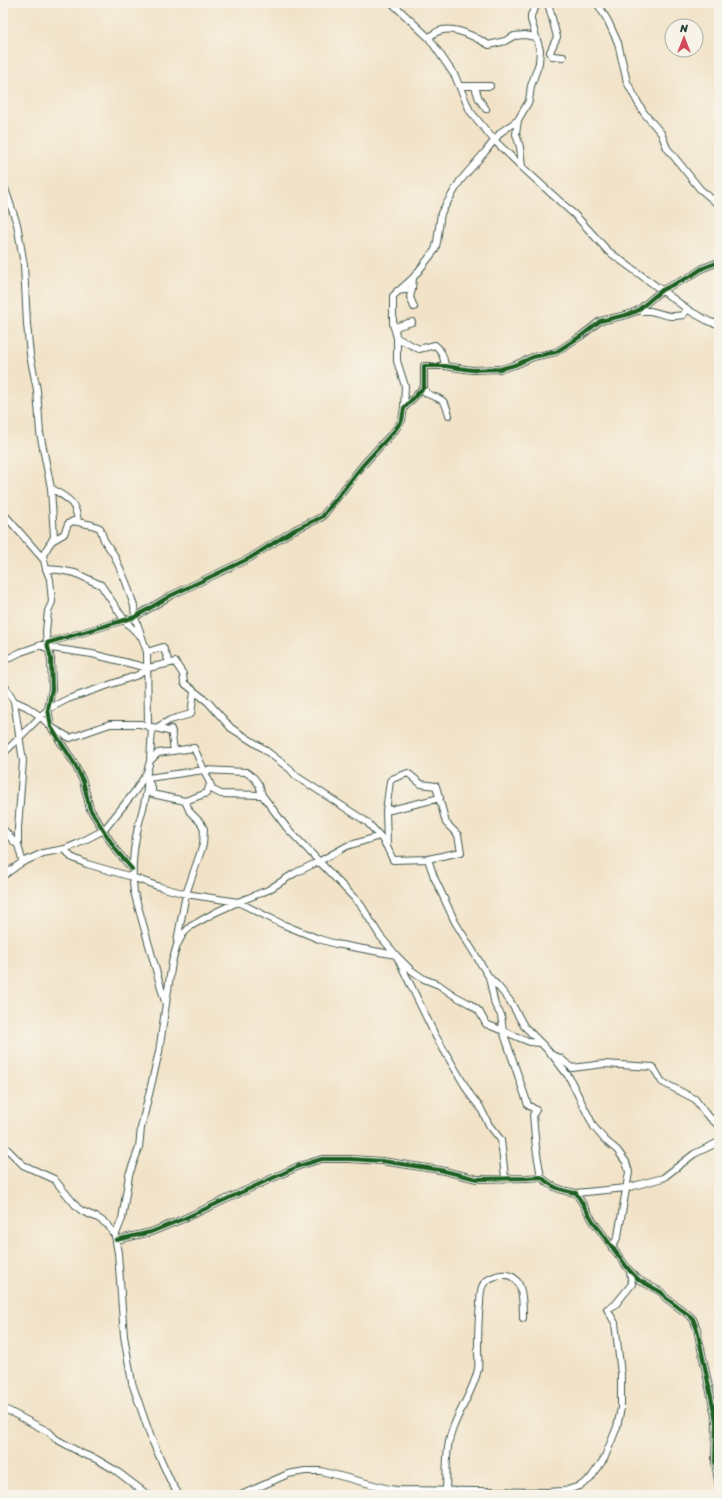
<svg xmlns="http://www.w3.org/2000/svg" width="722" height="1498" font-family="Sriracha,sans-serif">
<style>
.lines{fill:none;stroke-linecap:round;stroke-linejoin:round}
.minor-casing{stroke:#3f564a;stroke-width:8}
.minor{stroke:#fff;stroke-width:6}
.cycleway-casing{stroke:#f7f3e8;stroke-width:6}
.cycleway{stroke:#1b5e20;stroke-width:4}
</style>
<rect width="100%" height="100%" fill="#f7f3e8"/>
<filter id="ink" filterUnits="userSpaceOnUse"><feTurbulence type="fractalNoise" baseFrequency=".025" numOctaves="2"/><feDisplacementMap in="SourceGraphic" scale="8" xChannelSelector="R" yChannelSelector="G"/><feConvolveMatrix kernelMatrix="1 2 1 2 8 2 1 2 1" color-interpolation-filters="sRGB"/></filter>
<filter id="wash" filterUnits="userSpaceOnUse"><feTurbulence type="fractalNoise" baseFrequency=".012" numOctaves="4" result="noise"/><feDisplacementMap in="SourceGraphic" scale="16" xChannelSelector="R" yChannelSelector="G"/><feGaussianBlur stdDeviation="0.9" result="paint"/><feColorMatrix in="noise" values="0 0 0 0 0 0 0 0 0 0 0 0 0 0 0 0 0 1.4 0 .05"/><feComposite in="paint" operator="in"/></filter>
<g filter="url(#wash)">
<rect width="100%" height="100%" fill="#f2e3c8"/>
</g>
<g filter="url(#ink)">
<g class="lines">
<!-- minor casing -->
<g class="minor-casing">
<path id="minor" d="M392,3L429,38L455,76L470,111L494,140L522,167L577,217L608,251L690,311L710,322L719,324
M548,3L557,37L550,52
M597,3L608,21L618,43L627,82L637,101L644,113L661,133L667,148L700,189L719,205
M429,38C445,20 472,35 489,45L505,41L514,36L525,35L535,37
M550,52L552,56L563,57
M460,86H490
M475,87L479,99L486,109
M522,167L520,147L516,134L518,120L529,101L531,86L539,63L540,50L531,20V15L538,3
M3,183L17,224L24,265L27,324L30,355L37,390L40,433L51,488L54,537L51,542
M412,289L410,297L414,307
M397,291L412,289L413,278
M637,311C641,311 646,311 650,311C665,314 667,318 683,315L687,309
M395,330L398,326L412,322
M397,338V361L405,386L404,408
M445,366C444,358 442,350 435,345L419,349L397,338L393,324V296L413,278L435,250L437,242L441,213L460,181L485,152L501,132L518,120
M424,387L426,393C441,401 444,396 449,415
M51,488C68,499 75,500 78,521
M3,513L44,560
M46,569L59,570L75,573L101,585L125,621L140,636
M44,647L92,654L148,668
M147,652L163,647L169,662
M3,661L21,652L47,643L46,632L48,611L52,602L50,579L46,569L43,555L49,545L52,541L64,534L68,524L73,521L92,525L100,528L104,540L114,555L126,582L134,606L135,617L147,652L148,726
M3,683L14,701L27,707L40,716L51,727L70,738L110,724H140L172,732
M14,701L23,761L18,828V845L22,860L21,863
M148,726L152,729L150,760
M156,728L170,720L191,714L194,692
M171,729L174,751
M3,754L48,709L68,699L138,675L148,668L175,662L183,674L184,683L208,702L231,728L261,747L290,769L296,776L367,822L380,836
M147,775C149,793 142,810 138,827C133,850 131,870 134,892L165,1002
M148,778L204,770L246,772L254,778L259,785L262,795L287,828L361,905L380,936L396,955L435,1035L471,1096L480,1107L489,1125L501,1140L505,1177
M148,781L152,788V794L185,801L190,812L201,823L204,829L203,845L186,894L177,941
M185,801L207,793L210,784
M386,811L440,798
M3,829C10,835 10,840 18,845
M387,846L386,811L390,781L392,779L408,773L421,784L436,786L446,823L458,835L461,852L428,859
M65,849L71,857L87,864L132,877L160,887L186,894L238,902L282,924L319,939L336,944L396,955L411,970L424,979L439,985L455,996L470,1004L479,1011L486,1024L530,1042L541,1043L552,1055L560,1058L572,1068L604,1064L653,1067L662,1082L695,1099L705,1113L719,1126
M132,869L116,850L90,809L83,781L74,763L51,727L48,709L52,689L51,659L47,643L135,617L170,596L250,558L294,530L322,517L363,465L395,430L402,420L404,408L424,387V366H445L472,370L500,369L515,365L533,357L556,352L581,336L600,321L626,315L637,311L662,290L691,276L703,268L719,262
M3,876L21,863L43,853L65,849L77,844L104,830L136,790L147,772L150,761L158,753L194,748L213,790L221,794L262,795
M489,977L495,1005L501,1015L503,1031L528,1105L536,1110L533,1115L536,1148L541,1177
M553,1056L569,1077L594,1127L605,1140L617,1150L626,1162L629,1172L618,1236L612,1248
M3,1145L23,1165L54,1179L77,1207L82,1211L98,1218L108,1225L115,1236L118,1253L124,1336L132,1383L151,1438L171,1482L179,1495
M576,1193L626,1188L663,1178L694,1154L719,1142
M115,1236L122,1219L129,1175L139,1148L141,1128L159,1052L172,962L177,945L183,934L191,926L216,912L238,902L268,890L295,873L320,861L347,846L380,836L387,847L393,860L428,859L434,877L455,922L489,977L497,985L510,1001L524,1026L541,1043
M116,1240L151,1232L183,1219L299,1166L322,1159H350L382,1161L440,1170L477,1179L527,1178L541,1177C553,1188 560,1190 576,1193L593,1221L629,1270L639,1280L661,1292L666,1298L690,1316L693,1319L697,1329L716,1421L715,1462L719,1487
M3,1408L49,1432L56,1439L83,1454L96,1459L115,1470L148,1495
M446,1491C447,1471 445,1447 453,1428C460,1408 474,1390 478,1369C479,1363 478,1357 478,1351C478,1335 478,1320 480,1305C480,1299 480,1293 482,1287C484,1281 490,1278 496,1276C524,1268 523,1300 523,1318
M241,1495L288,1474L305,1471H321L389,1489L397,1490L547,1492L564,1491L580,1486L590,1479L604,1459L617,1427L621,1408V1374L615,1323L607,1309L615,1305L632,1284L630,1272"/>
</g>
<!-- minor -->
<use href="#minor" class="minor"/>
<!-- cycleway casing -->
<g class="cycleway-casing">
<path id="cycleway" d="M132,869L116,850L90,809L83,781L74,763L51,727L48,709L52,689L51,659L47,643L135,617L170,596L250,558L294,530L322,517L363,465L395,430L402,420L404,408L424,387V366H445L472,370L500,369L515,365L533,357L556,352L581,336L600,321L626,315L637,311L662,290L691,276L703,268L719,262
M116,1240L151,1232L183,1219L299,1166L322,1159H350L382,1161L440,1170L477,1179L527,1178L541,1177C553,1188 560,1190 576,1193L593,1221L629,1270L639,1280L661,1292L666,1298L690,1316L693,1319L697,1329L716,1421L715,1462L719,1487"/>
</g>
<!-- cycleway -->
<use href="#cycleway" class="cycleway"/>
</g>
</g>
<!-- margin -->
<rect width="722" height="1498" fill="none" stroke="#f7f3e8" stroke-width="16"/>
<!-- north arrow -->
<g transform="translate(684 38)"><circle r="19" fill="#f7f3e8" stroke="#a1aaa0"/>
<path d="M0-3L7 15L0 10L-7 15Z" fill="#d1495b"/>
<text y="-6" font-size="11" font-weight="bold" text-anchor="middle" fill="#1f3d34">N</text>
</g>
</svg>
